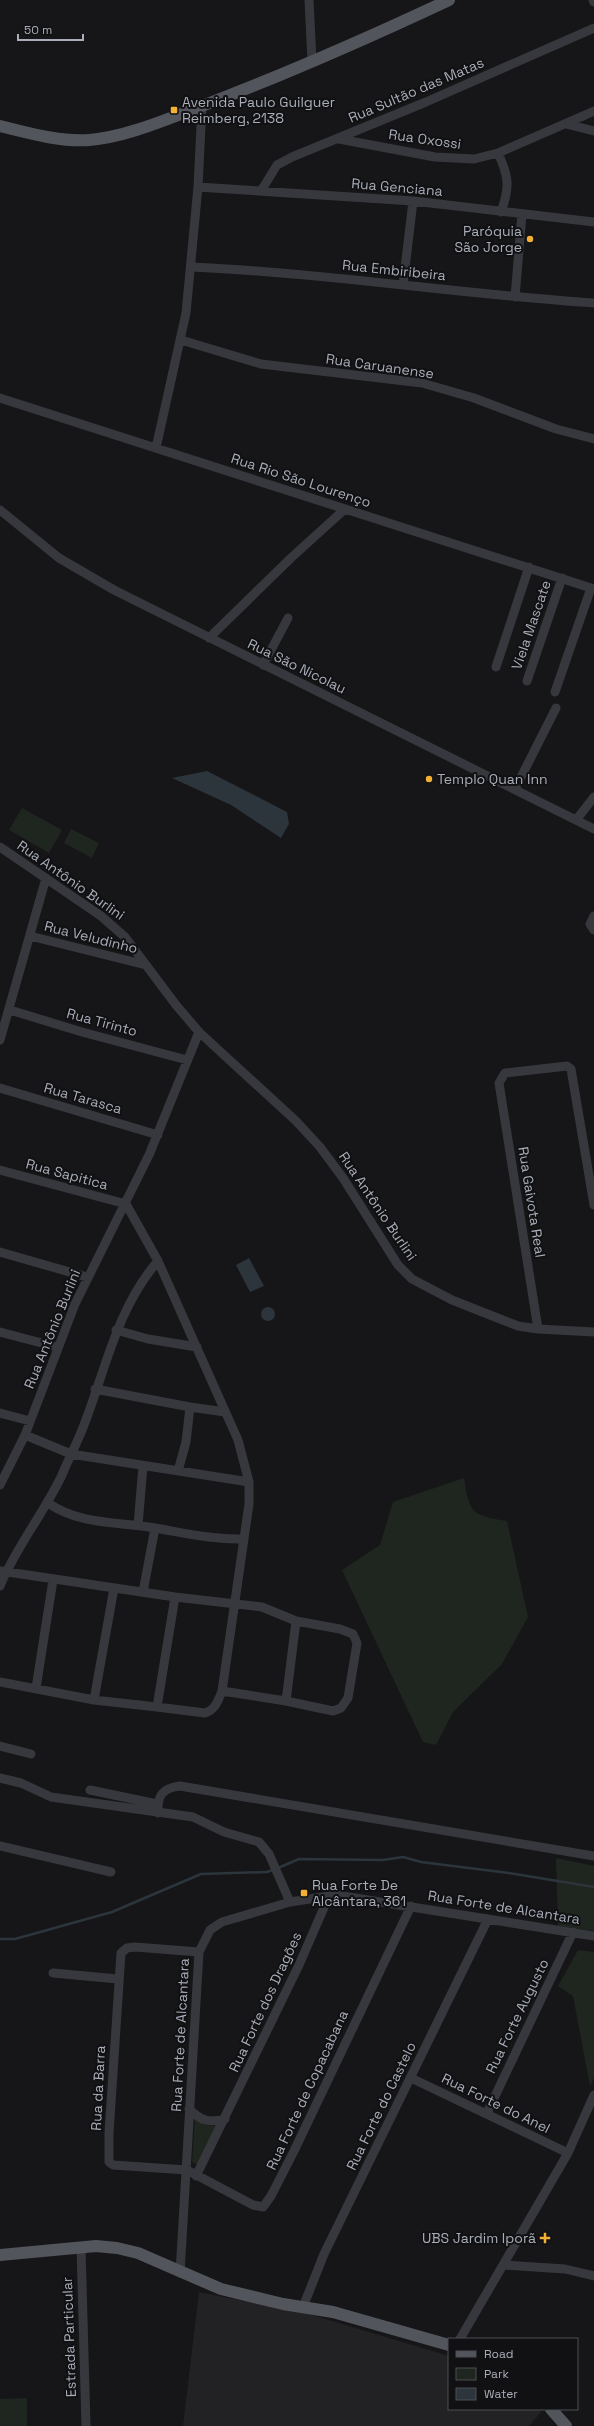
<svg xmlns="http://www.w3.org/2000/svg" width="594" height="2426" font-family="'Space Grotesk',sans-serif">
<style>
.built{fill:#222225}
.green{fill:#1e261f}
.water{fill:#2c353c}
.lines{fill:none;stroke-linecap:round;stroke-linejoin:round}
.stream{stroke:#2c353c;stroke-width:2.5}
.minor{stroke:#37383d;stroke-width:9}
.major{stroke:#53555c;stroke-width:12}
.poi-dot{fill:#f2b134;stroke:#111113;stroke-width:1.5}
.labels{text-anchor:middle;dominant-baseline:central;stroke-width:4;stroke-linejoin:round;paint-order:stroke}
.street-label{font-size:14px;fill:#a8adb8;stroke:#111113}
.poi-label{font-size:14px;fill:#a8adb8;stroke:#111113;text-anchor:start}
</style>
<rect width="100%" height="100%" fill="#161618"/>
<!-- built -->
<path class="built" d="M199,2292L309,2314L449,2356V2409H537L541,2412L529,2426H183Z"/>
<!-- green -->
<path class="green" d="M22,808L62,830L49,853L9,830Z
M71,829L99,843L92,858L64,843Z
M464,1478C470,1514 471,1515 507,1521L528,1617L502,1664L453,1712L436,1745L423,1742L342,1570L380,1545L393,1502Z
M556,1858L594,1866V1931L558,1926Z
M578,1950L594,1952V2078L590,2086L573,1996L558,1986Z
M195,2118C203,2125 209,2127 219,2125L198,2165L192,2162Z
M27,2398V2426H0V2399Z"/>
<!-- water -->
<path class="water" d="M207,771L287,812L289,824L281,838L231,805L172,778Z
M249,1258L264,1286L250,1292L236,1265Z
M261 1314a7 7 0 1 1 14 0a7 7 0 1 1-14 0Z"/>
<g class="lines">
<!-- stream -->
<path class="stream" d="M278,1868L299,1859L383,1860L403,1857L421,1862L509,1873L594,1887
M0,1939H15L112,1912L201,1874L267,1872L273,1870"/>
<!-- minor -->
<path class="minor" d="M309,0L312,61
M593,0L594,2
M566,124L594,131
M339,139L435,157L474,159L498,153L594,111
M498,153C509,177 510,187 501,212
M198,187L413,201L594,222
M261,191L277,165L292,157L426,102L594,28
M191,267C326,273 459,294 594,303
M403,285L413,201
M515,297L522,214
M181,340L261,364L422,383L474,398L556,429L594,439
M0,398L594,589
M156,448L186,313L198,187L202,106
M0,510L59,558L114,590L594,829
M209,638L292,557L345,509
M263,665L288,618
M496,667L529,567
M527,681L562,578
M555,692L591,588
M515,789L556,708
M577,819L594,797
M0,847L101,916L125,937L176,1005L199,1032L296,1121L320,1147L343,1178L398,1265L412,1279L452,1300L518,1326L538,1329L594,1332
M594,916L590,924L594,930
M30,936L146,965
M10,1010L82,1032L187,1060
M0,1040L46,878
M0,1088L158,1135
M0,1170L126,1204L158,1261
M0,1252L87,1277
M538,1329L499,1083L505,1073L567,1066L571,1069L594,1205
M116,1330L148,1339L197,1347
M0,1332L57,1347
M95,1389L190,1407
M0,1413L30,1421
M25,1435L71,1454L249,1482
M178,1471L186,1442L190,1407L225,1412
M0,1485L25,1435L75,1304L149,1155L199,1032
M48,1503C78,1524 115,1522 149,1527C181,1532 211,1540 244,1539
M138,1525L143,1466
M1,1571L175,1597
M0,1586C16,1547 44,1513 62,1475C68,1460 76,1445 82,1430C105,1373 116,1309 158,1261L238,1440L249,1482V1504L222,1691C218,1701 215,1710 205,1713L157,1707
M143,1592L155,1528
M0,1682L94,1700L157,1707L175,1597L262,1607L296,1621L340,1629L353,1634L357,1643L348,1698L341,1708L333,1711L286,1701L222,1691
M36,1688L53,1580
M94,1700L114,1588
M286,1701L296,1621
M0,1746L31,1754
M0,1778L21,1783L51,1797L193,1817L224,1832L259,1842L269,1854L290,1902
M90,1790L157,1804
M158,1813C157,1795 163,1788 180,1786L594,1856
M0,1846L111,1872
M199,1952L135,1947L127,1948L121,1953L109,2133V2162L113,2165L187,2170L253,2205L263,2207L271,2196L294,2151L411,1906
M53,1973L118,1979
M411,2078L568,2153
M189,2109C201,2121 209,2123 225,2119
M487,2113L573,1932
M196,2176L299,1965L329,1896
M81,2247L86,2426
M503,2265L565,2269L594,2276
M180,2273L199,1952L210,1930L222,1922L290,1902L336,1895L594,1936
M303,2307L324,2254L488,1919
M460,2339L568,2153L594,2095"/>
<!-- major -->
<path class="major" d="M0,126C29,133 59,142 89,140C127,137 167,119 202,106C286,74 368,38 449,0
M0,2255L96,2246L117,2248L138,2253L221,2289L283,2304L333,2312L449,2345
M551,2409L566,2426"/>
</g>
<!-- markers -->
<g class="poi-dot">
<rect x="170" y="106" width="8" height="8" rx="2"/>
<circle cx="530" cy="239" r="4"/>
<circle cx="429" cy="779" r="4"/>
<rect x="300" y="1889" width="8" height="8" rx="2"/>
<path d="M543 2232h4v4h4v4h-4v4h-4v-4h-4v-4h4z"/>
</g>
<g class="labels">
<!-- street labels -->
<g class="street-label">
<text transform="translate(416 90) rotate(-23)">Rua Sultão das Matas</text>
<text transform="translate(425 139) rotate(8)">Rua Oxossi</text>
<text transform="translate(397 187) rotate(5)">Rua Genciana</text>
<text transform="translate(394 270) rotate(6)">Rua Embiribeira</text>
<text transform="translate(380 366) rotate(8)">Rua Caruanense</text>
<text transform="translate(301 480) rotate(18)">Rua Rio São Lourenço</text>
<text transform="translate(531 625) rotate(-71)">Viela Mascate</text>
<text transform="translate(297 666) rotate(26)">Rua São Nicolau</text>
<text transform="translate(71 880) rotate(35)">Rua Antônio Burlini</text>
<text transform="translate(91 937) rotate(14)">Rua Veludinho</text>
<text transform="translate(102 1022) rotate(15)">Rua Tirinto</text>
<text transform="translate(83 1098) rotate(16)">Rua Tarasca</text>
<text transform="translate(67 1174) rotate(15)">Rua Sapitica</text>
<text transform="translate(532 1202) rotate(81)">Rua Gaivota Real</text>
<text transform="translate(378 1206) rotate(56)">Rua Antônio Burlini</text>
<text transform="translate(52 1329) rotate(-68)">Rua Antônio Burlini</text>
<text transform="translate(504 1907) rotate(9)">Rua Forte de Alcantara</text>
<text transform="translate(265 2002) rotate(-65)">Rua Forte dos Dragões</text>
<text transform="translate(517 2016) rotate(-64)">Rua Forte Augusto</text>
<text transform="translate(180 2035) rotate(-87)">Rua Forte de Alcantara</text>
<text transform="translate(98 2088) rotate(-87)">Rua da Barra</text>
<text transform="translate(307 2090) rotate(-65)">Rua Forte de Copacabana</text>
<text transform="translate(496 2103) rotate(26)">Rua Forte do Anel</text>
<text transform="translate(381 2106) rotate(-64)">Rua Forte do Castelo</text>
<text transform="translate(69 2337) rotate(-92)">Estrada Particular</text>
</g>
<!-- poi labels -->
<g class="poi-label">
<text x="182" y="102">Avenida Paulo Guilguer<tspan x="182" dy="16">Reimberg, 2138</tspan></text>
<text x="522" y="231" text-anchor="end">Paróquia<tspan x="522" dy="16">São Jorge</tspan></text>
<text x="437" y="779">Templo Quan Inn</text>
<text x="312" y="1885">Rua Forte De<tspan x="312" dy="16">Alcântara, 361</tspan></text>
<text x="536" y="2238" text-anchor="end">UBS Jardim Iporã</text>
</g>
</g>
<!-- legend -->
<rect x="448" y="2338" width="130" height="72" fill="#111113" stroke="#4d4f55"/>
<rect x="456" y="2351" width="20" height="6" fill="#53555c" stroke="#4d4f55"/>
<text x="484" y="2358" font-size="12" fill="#a8adb8">Road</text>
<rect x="456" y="2368" width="20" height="12" fill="#1e261f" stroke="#4d4f55"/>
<text x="484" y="2378" font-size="12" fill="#a8adb8">Park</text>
<rect x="456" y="2388" width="20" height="12" fill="#2c353c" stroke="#4d4f55"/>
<text x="484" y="2398" font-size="12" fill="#a8adb8">Water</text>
<!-- scale -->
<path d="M18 34v6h65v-6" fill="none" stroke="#a8adb8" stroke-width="2"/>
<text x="24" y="34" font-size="12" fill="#a8adb8" stroke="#111113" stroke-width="3" paint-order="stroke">50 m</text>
</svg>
